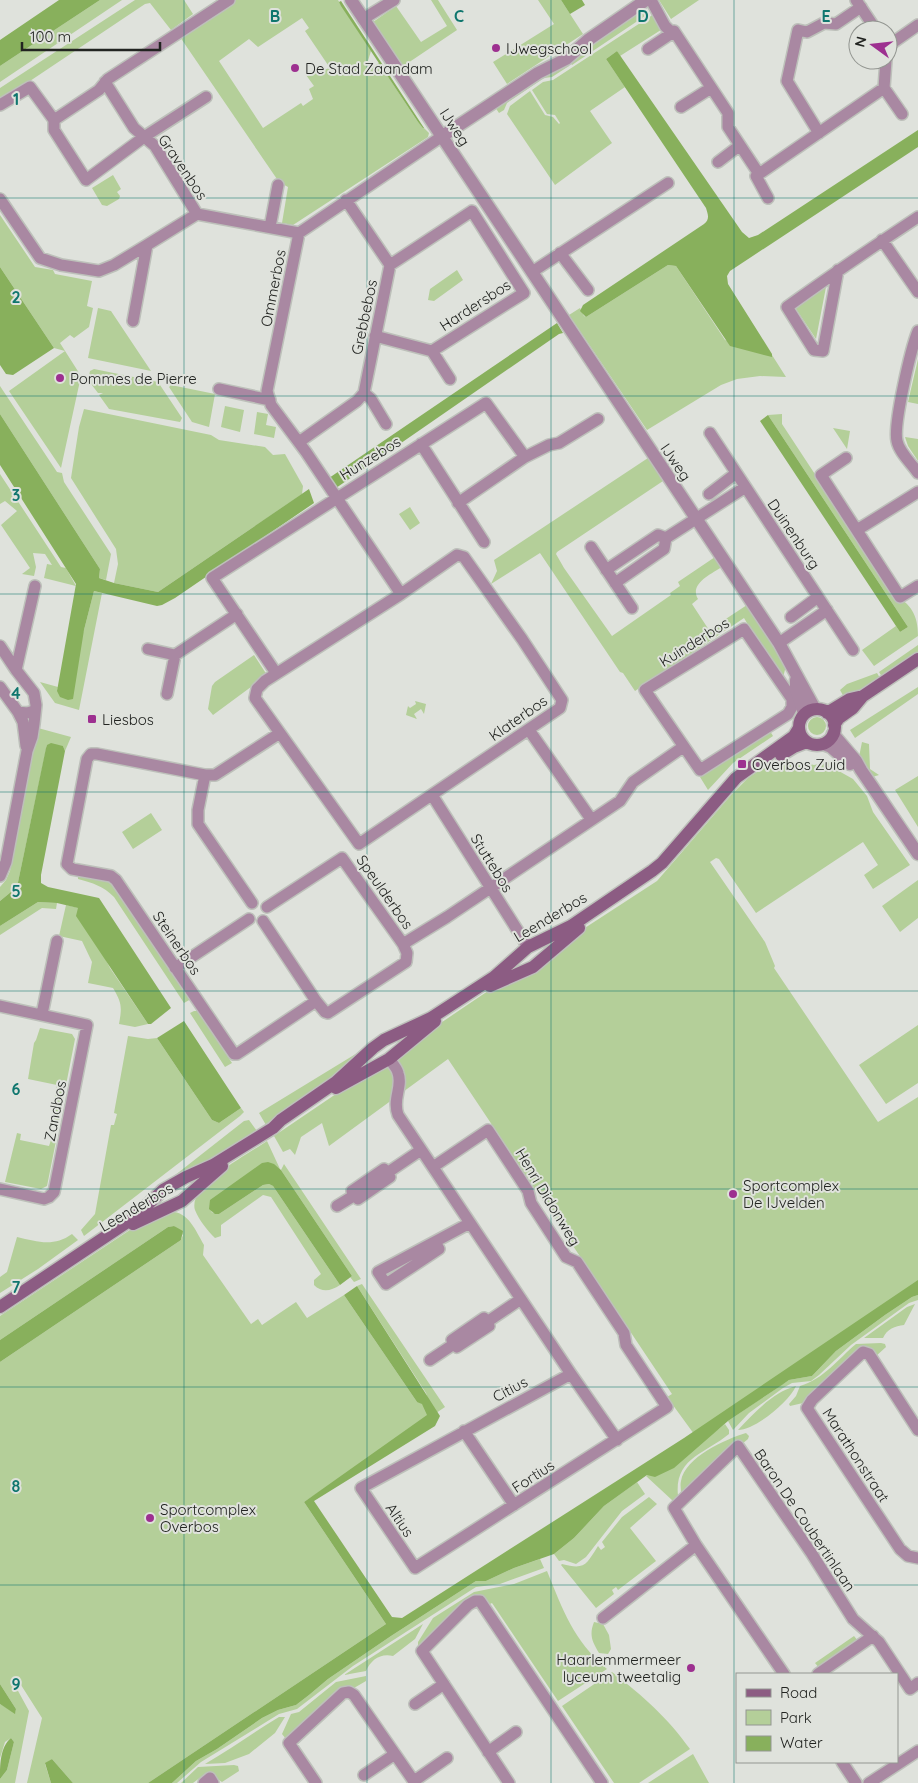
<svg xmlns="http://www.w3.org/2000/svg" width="918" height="1783" font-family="Quicksand,sans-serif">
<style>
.green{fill:#b4cf99;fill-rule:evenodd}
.water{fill:#88b05c}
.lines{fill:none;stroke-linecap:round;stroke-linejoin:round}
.minor-casing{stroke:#bdc0ba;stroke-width:14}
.tertiary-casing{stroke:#bdc0ba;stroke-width:15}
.secondary-casing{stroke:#bdc0ba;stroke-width:15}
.minor{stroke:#a988a2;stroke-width:11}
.tertiary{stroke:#a988a2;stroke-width:12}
.secondary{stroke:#8c5c83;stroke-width:12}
.grid{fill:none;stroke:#0f766e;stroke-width:1;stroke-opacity:0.55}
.poi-dot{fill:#9d3090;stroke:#dfe2dc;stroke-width:2}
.labels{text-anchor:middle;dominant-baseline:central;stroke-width:4;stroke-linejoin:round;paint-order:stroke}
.poi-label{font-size:15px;fill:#222421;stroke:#dfe2dc;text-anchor:start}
.street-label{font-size:15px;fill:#222421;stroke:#dfe2dc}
.grid-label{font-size:16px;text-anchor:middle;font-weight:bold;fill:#0f766e;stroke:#dfe2dc;stroke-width:4;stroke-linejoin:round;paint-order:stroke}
</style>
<rect width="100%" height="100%" fill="#dfe2dc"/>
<!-- green -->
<path class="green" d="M100,0H122L0,82V66Z
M135,0H184L193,14L171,30L150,3L145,4L27,83L0,99V88Z
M236,0H338L371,51L367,64L368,69L379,63L418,122L429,133L428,137L293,225L282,223L288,187L279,182L180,37ZM302,18L309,28L305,31L330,68L306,75L314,86L309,89L313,99L303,106L301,103L263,128L219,61L249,39L258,47Z
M431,0H438L457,30L402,67L373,22L396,6L421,42L447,26Z
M538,0H561L583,34L507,84L493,62L554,24Z
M659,0H699L671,19Z
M641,10L645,16L572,65L569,61Z
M654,14L664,28L620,56L617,51L606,59L625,87L590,111L612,143L555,185L507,114L510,106L530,91L545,115L553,117L559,124L560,123L555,115L547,114L532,90L543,82L553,80Z
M567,62L569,66L552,77L544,78L507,103L504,110L499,113L495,107Z
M113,175L121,189L117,192L120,196L119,199L107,206L102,205L92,188Z
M0,215L35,267L53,270L55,274L92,281L87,306L93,308L89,327L74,338L70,335L60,343L81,376L61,468L9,391L65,351L54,348L0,267Z
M668,265L676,266L725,340L772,355L786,377L760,376L737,379L721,385L647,430L569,315L580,308L584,316L586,317Z
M457,270L463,280L434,301L428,300L430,289Z
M824,285L826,287L816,339L794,306Z
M98,308L111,311L151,371L88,358Z
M918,359V404L908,402Z
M94,369L158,382L182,418L180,422L109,409L99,395L103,393H98L88,380L90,371Z
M171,385L215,394L209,427L192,422L169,387Z
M0,386L57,472L62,473L64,482L111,554L106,580L99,578L100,569L0,414Z
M225,406L244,410L240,432L221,427Z
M84,409L211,435L219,440L265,447L273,455L285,454L303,486L302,494L158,592L114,583L118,564L116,549L71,478L79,427Z
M257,412L268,414L266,425L276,427L274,438L254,434Z
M782,414V424L893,593C911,605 918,614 918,636L874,666L862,650L896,626L900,632L908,627L768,415Z
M833,428L850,431L847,449Z
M905,437L918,439V461L908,446Z
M648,458L663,481L557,552L556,554L564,568L612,636L671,595L670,593L680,586L678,582L715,557L722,567C711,574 689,584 698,599L692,604L709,630L747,605L786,666L782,681L744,618L635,691L623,673L620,672L540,553L491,584L497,571L494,560Z
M0,474L61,567L66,568L76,586L44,578L47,564L52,565L45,554L33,553L36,567L34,576L22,574L30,568L1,525L17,511L5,501L0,504Z
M410,507L420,523L410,530L399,514Z
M94,591L102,593L79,710L55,703L40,682L58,687L57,691L84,630Z
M918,645V653L882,677L879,672Z
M254,655L267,675L213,715L208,709L212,686L215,682Z
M877,673L880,678L864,689L845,699L840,690L847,684Z
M918,687V694L855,738L850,730Z
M415,701L426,704L424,714L421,709L414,714L417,719L406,715L408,706L410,708L416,704Z
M808 726a9 9 0 1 1 18 0a9 9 0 1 1-18 0Z
M38,728L71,737L65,751L63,746L47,745L17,887L0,901V887L6,880L10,871Z
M770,731L773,736L733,763L708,790L700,777Z
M862,742L869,744L870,769L879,775L869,778L858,762Z
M786,756L795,767L802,762L814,765L828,762L837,770L853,779L867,796L873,812L910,865L873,889L864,875L878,865L863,842L756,913L719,859L716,858L710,862L765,942L775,966L774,968L878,1122L918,1097V1285L694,1434L667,1397L672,1394L448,1059L329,1146L322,1123L301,1137L295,1155L290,1149L283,1152L274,1136L482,995L657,881L732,794L748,778L766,766Z
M918,776V827L895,790Z
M151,813L162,830L133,849L122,832Z
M78,876L113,883L191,999L184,1003L114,897C103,886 93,883 78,879Z
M918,880V918L900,932L882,906Z
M38,902L57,903L56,909L42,908L0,935V926Z
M66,905L79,908L110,968L148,1024L135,1027L119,1024C122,1007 122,1003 113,988L88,983L92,962L82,941L59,936Z
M194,1011H198L232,1063L225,1067L190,1013Z
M918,1025V1083L886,1104L859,1065Z
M40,1028L72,1034L75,1039L58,1126L50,1124L57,1085L28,1079L34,1043L36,1040Z
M128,1036L148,1039L157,1038L212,1120L219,1123L241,1108L244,1112L240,1116L84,1236L81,1230L95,1214L111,1125H114L117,1114L114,1113Z
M372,1044L342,1074L266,1125L259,1113Z
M249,1120L257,1131L204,1165L179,1177L95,1238L244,1121Z
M17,1133L21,1134L20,1140L49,1146L51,1140L56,1141L47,1186L41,1189L5,1182Z
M267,1141L280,1169L274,1165L211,1212L219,1214L263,1185L269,1184L273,1186L340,1285C331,1291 322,1293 314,1285V1280L321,1274L271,1197L263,1195L221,1225V1236L215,1238C207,1230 199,1220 195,1210C187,1186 250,1153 267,1141Z
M284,1164L361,1279L354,1282L350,1277L352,1276L281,1170Z
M168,1212C188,1210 195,1230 204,1245L203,1255L251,1324L258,1319L262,1325L296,1302L307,1318L344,1295L417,1402L428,1399L426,1393L357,1286L362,1284L445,1407L304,1502L386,1624L148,1783H73L52,1759L45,1764L51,1783H27L42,1718L21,1685L17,1689L29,1711L15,1783H0V1779L7,1770L14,1742L11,1738L5,1742L0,1758V1704L15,1713L16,1709L0,1684V1362L181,1240L183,1235L174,1226L168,1227L0,1340V1316L142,1222Z
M72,1234L78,1240L38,1269L0,1293V1277L7,1272L17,1237C38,1242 54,1247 72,1234Z
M918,1295V1300L909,1303L851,1345L819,1375L811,1381L792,1383L783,1388L749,1413L733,1430L728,1421L789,1380L812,1376L836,1351L885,1315L912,1297Z
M915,1304L904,1325C895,1326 887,1329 883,1338H864L907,1307Z
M881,1343L885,1344L886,1347L875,1357L869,1349L803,1403L790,1406L789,1404L796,1396L800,1386C824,1379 838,1359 856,1344Z
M796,1386C789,1402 755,1430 738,1430C754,1413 773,1392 796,1386Z
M725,1424L729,1430V1434C705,1454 674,1458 678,1496L673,1501L646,1476L712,1434Z
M746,1433L749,1436L748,1439L742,1444L734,1442L681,1493C681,1489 680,1485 681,1481C685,1457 726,1439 746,1433Z
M637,1482L645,1494L622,1511L586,1557L576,1564L564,1560L559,1561L554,1554L574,1538L604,1506Z
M649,1497L657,1504L630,1528L656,1561L618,1590L616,1587L612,1590L614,1594L596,1608L561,1565L562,1564C585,1570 586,1565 598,1546L601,1550L605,1547L602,1542L622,1517Z
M540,1559L544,1568L500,1584L476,1587L353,1666L297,1709L279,1714L201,1762L177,1783H172L196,1761L217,1749L262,1718L278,1710L296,1705L309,1695L328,1679L391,1636L476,1581H486L514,1568Z
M547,1571C563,1610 573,1640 607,1669L558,1701L492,1603L488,1605L482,1599L420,1648L418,1647V1642L433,1618L474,1592L514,1584Z
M594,1622L603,1624L609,1635L611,1649L608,1654L599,1653C592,1641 589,1635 594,1622Z
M423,1624L415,1639L393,1656C380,1653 371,1660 366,1671L344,1675Z
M854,1636L859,1642L820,1669L815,1663Z
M612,1672C643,1696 667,1717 690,1749L639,1783H614L562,1706Z
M366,1676V1681L354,1688L339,1690L286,1739L282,1734L291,1714L299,1712L336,1682Z
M279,1717H285L275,1733L249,1754L225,1763L205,1764C231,1749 254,1732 279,1717Z
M693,1754L709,1783H648Z
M234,1765L238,1766L239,1771L222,1782L210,1774L201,1777L193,1783H181L198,1767Z"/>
<!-- water -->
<path class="water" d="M59,0H100L0,66V40Z
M561,0H582L585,5L570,14Z
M341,1L424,128H423L418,122L341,6L339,2Z
M617,51L742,232L749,238L758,235L918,130V147L730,271L727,276L728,284L772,354V357L730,346L676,266L668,265L586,317L580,311L583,305L704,224C710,219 708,215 706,208L606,59Z
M0,267L54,348L13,375L6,374L0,365Z
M557,323L563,333L559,334L336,488L329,478Z
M0,414L100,569L99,578L114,583L158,592L309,489L314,503L175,598L162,605L157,606L94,591L84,630L73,699L68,700L60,697L57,691L76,584L0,465Z
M768,415L908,627L900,632L760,421Z
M51,743L63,746L65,751L41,875V883L48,887L99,898L101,901L171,1008L151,1024H148L76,916L78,908L57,903L38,902L0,926V901L17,887L46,748L47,745Z
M184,1021L241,1108L219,1123L212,1120L157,1038Z
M268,1162L274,1164L281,1170L352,1276L340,1285L273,1186L269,1184L263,1185L219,1214H215L209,1209L210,1200L262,1163Z
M174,1226L183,1231L181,1240L0,1362V1340L168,1227Z
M918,1280V1295L912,1297L885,1315L836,1351L812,1376L789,1380L782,1385L728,1421L674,1468L655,1477L647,1475L604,1506L574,1538L554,1554L514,1568L486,1581H476L391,1636L328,1679L309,1695L296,1705L278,1710L262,1718L217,1749L196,1761L172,1783H148L386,1624L304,1502L427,1415L422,1404L417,1402L344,1295L357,1286L440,1416L435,1426L314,1501L392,1617L402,1618L684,1438Z
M0,1684L16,1709L15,1714L0,1704Z
M11,1738L14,1742L7,1770L0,1779C0,1765 0,1747 11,1738Z
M52,1759L73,1783H51L45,1763Z"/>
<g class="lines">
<!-- minor casing -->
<g class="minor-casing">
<path id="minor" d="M651,0L665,26L672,33L674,31L728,113V127L759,174L884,88
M856,0L876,30
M363,19L394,0
M888,46L918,25
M648,49L672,33
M886,60L884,88L902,114
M105,82L134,128L155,146L197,214
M0,105L30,87L54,120V130L86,180L144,137L206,97
M681,107L711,88
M54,120L99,90L108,79L229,0
M819,133L787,81L798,30L807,32L824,23L836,24L861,7
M718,162L739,146
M759,174L756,176L768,198
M0,199L40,258L61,265L99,271L114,265L147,245
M270,227L278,185
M882,240L918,292
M560,253L588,290
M838,270L823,351L814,350L787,307C830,276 874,246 918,217
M532,272L668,183
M133,321L147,245L197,214L299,233
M918,331C911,348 893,425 897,441C899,452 912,464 918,473
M375,336L432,351L524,293L472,211L390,265
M432,351L450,379
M219,389L270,400
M364,393L371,399L386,424
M710,433L853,650
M299,442L357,401L364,393L390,265L346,200
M421,444L484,542
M846,458L821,475L900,597L918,586
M709,494L735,474
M458,503L525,457L549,445L559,443L598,419
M857,530L918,492
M591,547L632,608
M457,555L464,557L522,639L562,700L560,708L359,844L255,698L257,689L265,681L401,594Z
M606,570L658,535L666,538
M615,583L664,549L666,538L744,488
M401,594L306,452L271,405L267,391L299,233L441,137
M791,617L818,597
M744,629L792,699V707L788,714L700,770L645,690Z
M779,643L827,610
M0,646L16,670L34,693L36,705L34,724L32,737L27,751L6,862L0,876
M148,649L175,655L167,694
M175,655L237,614
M16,670L35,586
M276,673L212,578L486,403L525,457
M0,687L18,712L27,713L34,711
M18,712L23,722L26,746
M529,730L591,819
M280,733L215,775H205L97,754H91L87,759L67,864L72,869L111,876L116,880L234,1054H237L316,1001
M205,775L198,810V824L252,903
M432,795L528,947
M263,921L316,1001L325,1012L328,1013L406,962L407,953L403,944L342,858L267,907
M403,944L447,917L620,801L633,782L683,747
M175,968L249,919
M0,1006L87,1025L54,1192L49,1197L44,1199L0,1189
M42,1014L57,941
M389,1059C392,1063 397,1068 398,1073C403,1087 392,1099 398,1115L571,1374L617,1440
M433,1167L488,1130L528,1191L531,1203L566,1257L577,1262L624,1333L626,1345L667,1407L415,1568L361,1488L571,1374
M355,1195L352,1191L384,1169L387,1173
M337,1206L355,1195L358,1199L390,1177L387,1173L421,1150
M435,1242L439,1249L386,1284L378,1272L470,1223
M454,1344L452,1340L484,1318L487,1322
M430,1360L454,1344L457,1347L489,1326L487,1322L521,1299
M918,1430L869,1354L863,1352L812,1400L807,1408L900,1549L908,1556L918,1558
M464,1431L514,1505
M603,1618L696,1545
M784,1674L696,1545L674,1508L738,1446L812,1554L853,1619L879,1642L910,1689L918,1683
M818,1674L873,1636
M415,1704L444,1684
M488,1752L516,1732
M842,1762L856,1783
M364,1775L395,1754
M414,1781L447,1758
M204,1783L210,1778L213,1783
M316,1783L289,1743L343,1693L349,1692L354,1695L415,1783
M509,1783L422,1651L468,1605L475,1601H480L602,1783
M869,1783L918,1751"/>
</g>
<!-- tertiary casing -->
<g class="tertiary-casing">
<path id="tertiary" d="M351,0L779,643L815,709
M441,137L538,73L566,59L588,40L646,0
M796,680V689L804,713
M833,734L856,761L861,770L918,854
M823,744L831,747L850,764"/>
</g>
<!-- secondary casing -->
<g class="secondary-casing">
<path id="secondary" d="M799 727a18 18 0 1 1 36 0a18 18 0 1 1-36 0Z
M827,713L850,699L863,696
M834,725L839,718L853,708L863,696L918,659
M781,755L794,747L807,742
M490,986L533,967L579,928
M336,1088L389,1059L435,1021
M133,1224L182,1201L222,1166
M0,1307L135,1217L163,1190L186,1177L213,1165L273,1128L281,1120L336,1082L373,1048L384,1040L431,1018L494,977L528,947L571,926L652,871L662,863L736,778L794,736L799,728"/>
</g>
<!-- minor -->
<use href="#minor" class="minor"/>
<!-- tertiary -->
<use href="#tertiary" class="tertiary"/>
<!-- secondary -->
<use href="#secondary" class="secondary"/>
</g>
<!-- grid -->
<path class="grid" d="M184,0V1783M367,0V1783M551,0V1783M734,0V1783M0,198H918M0,396H918M0,594H918M0,792H918M0,991H918M0,1189H918M0,1387H918M0,1585H918"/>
<!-- markers -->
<g class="poi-dot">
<circle cx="496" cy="48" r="5"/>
<circle cx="295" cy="68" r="5"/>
<circle cx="60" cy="378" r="5"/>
<rect x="87" y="714" width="10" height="10" rx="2.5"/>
<rect x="737" y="759" width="10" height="10" rx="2.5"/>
<circle cx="733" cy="1194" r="5"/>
<circle cx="150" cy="1518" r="5"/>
<circle cx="691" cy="1668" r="5"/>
</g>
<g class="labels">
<!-- poi labels -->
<g class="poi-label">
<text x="506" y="48">IJwegschool</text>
<text x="305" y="68">De Stad Zaandam</text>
<text x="70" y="378">Pommes de Pierre</text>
<text x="102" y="719">Liesbos</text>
<text x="752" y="764">Overbos Zuid</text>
<text x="743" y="1185">Sportcomplex<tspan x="743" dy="17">De IJvelden</tspan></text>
<text x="160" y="1509">Sportcomplex<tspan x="160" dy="17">Overbos</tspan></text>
<text x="681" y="1659" text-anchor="end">Haarlemmermeer<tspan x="681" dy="17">lyceum tweetalig</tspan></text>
</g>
<!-- street labels -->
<g class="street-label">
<text transform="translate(455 127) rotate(57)">IJweg</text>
<text transform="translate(183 167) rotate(56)">Gravenbos</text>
<text transform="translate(273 288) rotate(-79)">Ommerbos</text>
<text transform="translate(475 305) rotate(-33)">Hardersbos</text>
<text transform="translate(364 317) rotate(-78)">Grebbebos</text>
<text transform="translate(370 458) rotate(-32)">Hunzebos</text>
<text transform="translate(676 462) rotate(56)">IJweg</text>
<text transform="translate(794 534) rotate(56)">Duinenburg</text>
<text transform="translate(694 642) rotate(-32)">Kuinderbos</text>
<text transform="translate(518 718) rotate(-35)">Klaterbos</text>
<text transform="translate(492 863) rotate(58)">Stuttebos</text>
<text transform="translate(385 892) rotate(55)">Speulderbos</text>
<text transform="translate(550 917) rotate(-31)">Leenderbos</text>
<text transform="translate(177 943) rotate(56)">Steinerbos</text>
<text transform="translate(55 1111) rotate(-79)">Zandbos</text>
<text transform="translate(548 1197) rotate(59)">Henri Didonweg</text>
<text transform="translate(136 1207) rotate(-30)">Leenderbos</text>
<text transform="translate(510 1389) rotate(-28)">Citius</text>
<text transform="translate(856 1455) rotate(57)">Marathonstraat</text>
<text transform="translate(533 1476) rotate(-33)">Fortius</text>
<text transform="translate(400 1520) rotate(56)">Altius</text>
<text transform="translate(805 1520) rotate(56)">Baron De Coubertinlaan</text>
</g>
</g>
<g class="grid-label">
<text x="275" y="22">B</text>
<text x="459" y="22">C</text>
<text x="643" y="22">D</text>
<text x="826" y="22">E</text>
<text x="16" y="105">1</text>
<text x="16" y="303">2</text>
<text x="16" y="501">3</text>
<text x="16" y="699">4</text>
<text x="16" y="897">5</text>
<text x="16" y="1095">6</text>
<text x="16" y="1293">7</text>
<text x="16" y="1492">8</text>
<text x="16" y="1690">9</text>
</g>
<!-- legend -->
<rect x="736" y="1673" width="162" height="90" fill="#dfe2dc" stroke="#939691"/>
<rect x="746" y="1689" width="25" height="8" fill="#8c5c83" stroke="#939691"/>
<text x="780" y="1698" font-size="15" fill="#222421">Road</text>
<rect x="746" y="1710" width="25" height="15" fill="#b4cf99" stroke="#939691"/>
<text x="780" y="1723" font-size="15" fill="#222421">Park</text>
<rect x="746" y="1736" width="25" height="15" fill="#88b05c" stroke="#939691"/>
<text x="780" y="1748" font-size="15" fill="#222421">Water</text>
<!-- north arrow -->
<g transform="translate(873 45) rotate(285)"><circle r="24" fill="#dfe2dc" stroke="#939691"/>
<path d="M0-4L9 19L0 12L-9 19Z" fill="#9d3090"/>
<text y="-8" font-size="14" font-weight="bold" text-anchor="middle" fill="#222421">N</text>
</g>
<!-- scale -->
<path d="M22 42v8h138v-8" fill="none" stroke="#222421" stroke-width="2.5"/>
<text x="30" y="42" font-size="15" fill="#222421" stroke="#dfe2dc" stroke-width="4" paint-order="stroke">100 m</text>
</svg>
